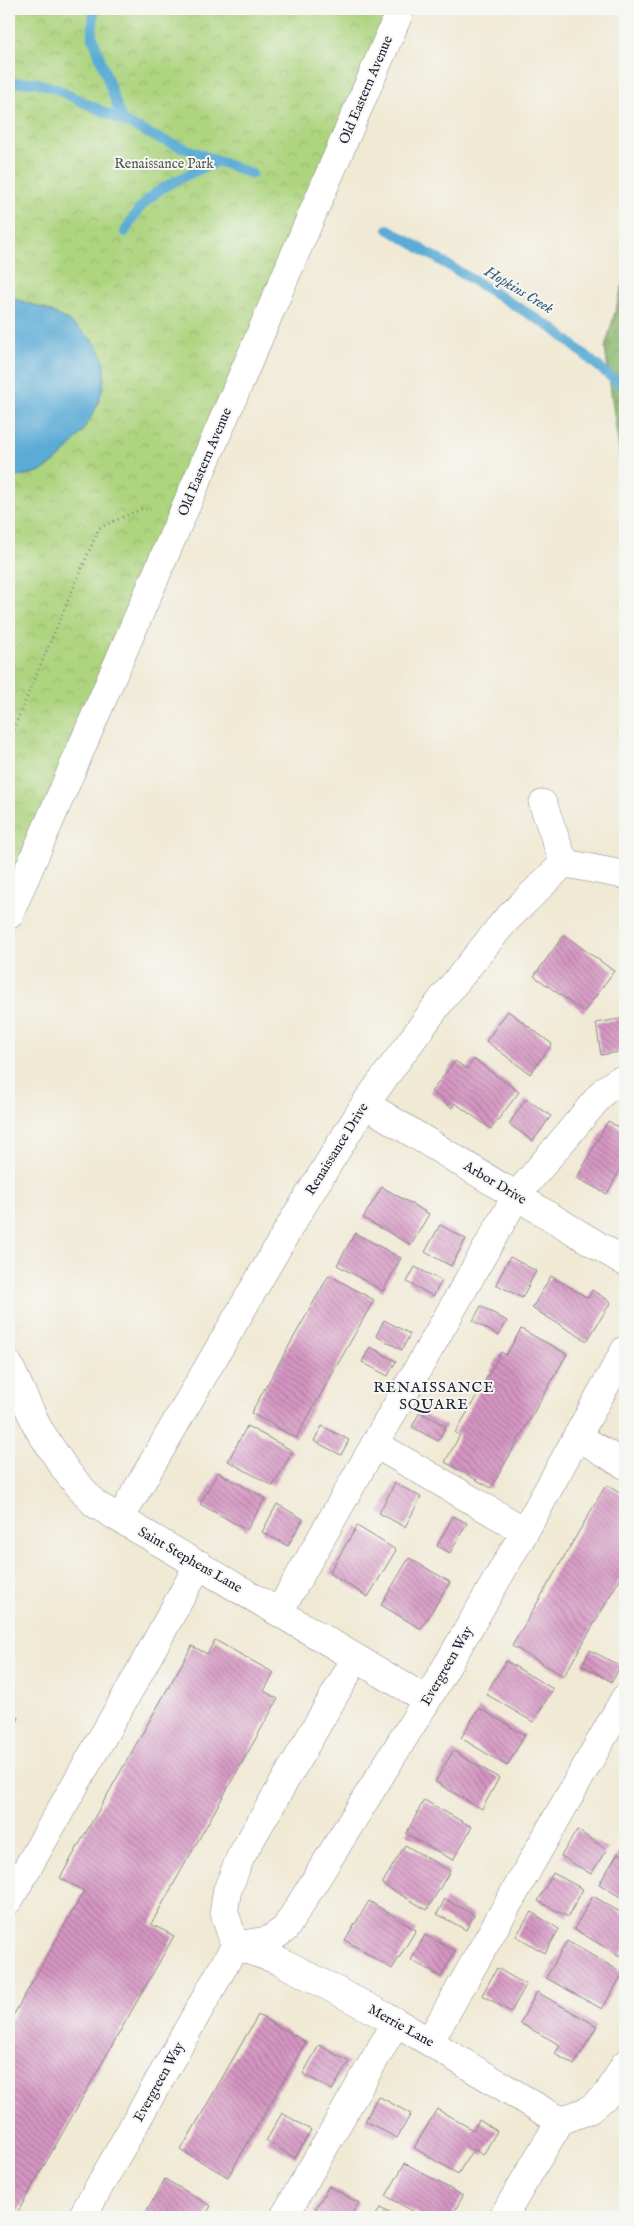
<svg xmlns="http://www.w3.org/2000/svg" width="634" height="2226" font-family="'IM FELL English',serif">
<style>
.forest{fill:url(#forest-crowns);stroke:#566c54}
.park{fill:url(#park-crowns);stroke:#687b5d}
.water{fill:#5aabd5;stroke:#3e6688}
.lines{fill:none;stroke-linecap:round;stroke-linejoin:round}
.stream{stroke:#5aabd5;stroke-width:10}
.building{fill:url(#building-back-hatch)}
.minor-casing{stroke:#898688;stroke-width:29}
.path{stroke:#898688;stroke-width:3;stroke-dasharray:1 4;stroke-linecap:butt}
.minor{stroke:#fff;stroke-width:28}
.labels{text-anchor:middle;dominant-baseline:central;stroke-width:4;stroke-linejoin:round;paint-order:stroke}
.street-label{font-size:14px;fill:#22223b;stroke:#f6f6f2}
.park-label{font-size:14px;fill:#4c574f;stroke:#f6f6f2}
.water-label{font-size:15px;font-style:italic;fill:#385979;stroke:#f6f6f2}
.neighbourhood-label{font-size:15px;letter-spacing:1px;fill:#22223b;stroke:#f6f6f2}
</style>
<defs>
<pattern id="forest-crowns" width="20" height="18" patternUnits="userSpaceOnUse" patternTransform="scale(1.25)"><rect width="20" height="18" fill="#8ab66e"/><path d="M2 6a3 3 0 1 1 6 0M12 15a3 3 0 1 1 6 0" fill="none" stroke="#70945c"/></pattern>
<pattern id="park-crowns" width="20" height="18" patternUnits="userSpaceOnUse" patternTransform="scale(1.25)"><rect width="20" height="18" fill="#add47f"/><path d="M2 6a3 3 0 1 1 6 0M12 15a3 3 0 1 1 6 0" fill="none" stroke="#95b66f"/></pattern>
<pattern id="building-back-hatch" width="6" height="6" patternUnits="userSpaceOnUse" patternTransform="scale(1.25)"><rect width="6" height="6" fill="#d595c2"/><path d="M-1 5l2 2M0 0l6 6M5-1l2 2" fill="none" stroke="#ac799f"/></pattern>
</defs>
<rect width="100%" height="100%" fill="#f6f6f2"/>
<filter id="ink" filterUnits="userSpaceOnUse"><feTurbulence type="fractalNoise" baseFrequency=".02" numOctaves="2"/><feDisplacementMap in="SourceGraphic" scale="10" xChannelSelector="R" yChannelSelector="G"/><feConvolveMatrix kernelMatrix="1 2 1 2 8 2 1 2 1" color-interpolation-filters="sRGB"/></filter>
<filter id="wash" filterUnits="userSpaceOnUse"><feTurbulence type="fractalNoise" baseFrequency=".0096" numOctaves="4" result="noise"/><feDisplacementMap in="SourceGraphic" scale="20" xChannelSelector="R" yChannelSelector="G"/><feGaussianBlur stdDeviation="1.12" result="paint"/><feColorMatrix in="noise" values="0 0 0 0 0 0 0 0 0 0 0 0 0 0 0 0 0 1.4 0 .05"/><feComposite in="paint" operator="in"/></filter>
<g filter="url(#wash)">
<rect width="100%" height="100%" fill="#f0e9d4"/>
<!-- forest -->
<path class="forest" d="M625,276V495L605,348Z"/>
<!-- park -->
<path class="park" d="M9,9H401L9,916Z"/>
<!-- water -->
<path class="water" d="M9,297C38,306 60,312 84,333C88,337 94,341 97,346C122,383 79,446 48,467C39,474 23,475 12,478H9Z"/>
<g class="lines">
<!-- stream -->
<path class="stream" d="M94,9L92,35L122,120
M9,83L35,82L54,88L158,138L252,174
M388,229L554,329L625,389
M125,232C145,188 177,181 218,161"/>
</g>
<g id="blocks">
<!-- building -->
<path class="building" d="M564,935L614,971L584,1012L534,976Z
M508,1011L552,1044L530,1074L486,1041Z
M625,1018V1051L601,1055L596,1023Z
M474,1059L519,1092L491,1129L455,1103L452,1108L431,1092L455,1061L467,1069Z
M526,1099L551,1116L533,1141L509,1124Z
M608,1121L625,1131V1161L607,1194L577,1178Z
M382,1187L429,1214L411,1245L363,1218Z
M440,1225L466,1239L451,1266L425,1252Z
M355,1233L401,1258L383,1291L337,1265Z
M510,1257L536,1271L522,1298L496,1284Z
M415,1267L442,1281L433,1296L407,1282Z
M329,1275L374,1300L296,1438L251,1413Z
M551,1276L588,1298L592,1290L611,1302L587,1341L532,1308Z
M481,1306L507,1321L499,1336L473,1321Z
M384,1320L410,1334L402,1350L376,1336Z
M521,1329L567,1354L491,1488L445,1462L460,1435L455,1433L471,1406L501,1352L506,1355Z
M370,1347L396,1361L388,1376L362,1362Z
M420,1412L446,1426L438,1441L412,1427Z
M247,1426L293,1451L273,1486L228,1461Z
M322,1426L349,1440L341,1455L314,1441Z
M218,1472L265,1498L247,1530L200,1504Z
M395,1483L421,1497L405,1527L379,1513Z
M606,1485L625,1496V1570L564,1676L512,1646Z
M277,1504L303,1519L288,1546L262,1532Z
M453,1516L467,1523L450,1553L437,1546Z
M357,1526L396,1550L368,1597L329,1573Z
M409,1558L450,1582L421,1629L381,1605Z
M215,1640L274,1673L264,1691L278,1699L151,1924L174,1936L15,2217H9V2023L84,1891L60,1878L192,1646L207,1654Z
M590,1650L620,1666L612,1682L582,1665Z
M506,1661L553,1689L533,1722L486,1694Z
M479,1708L525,1735L507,1766L461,1738Z
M9,1712L19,1718L9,1734Z
M453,1751L499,1778L482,1809L435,1782Z
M424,1800L472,1827L453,1860L406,1834Z
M577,1830L607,1849L591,1874L561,1856Z
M405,1845L450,1871L427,1910L382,1884Z
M618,1853L625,1857V1900L599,1884Z
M553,1873L583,1889L568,1917L538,1901Z
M593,1896L625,1915V1948L620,1956L574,1929Z
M445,1899L474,1915L466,1930L437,1914Z
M369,1901L416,1930L392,1969L345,1940Z
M531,1912L559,1929L545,1953L516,1936Z
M425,1935L455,1951L441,1977L411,1960Z
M567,1941L623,1973L602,2009L546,1978Z
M497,1968L526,1985L511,2012L482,1995Z
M537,1992L597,2026L574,2065L555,2054L560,2045L520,2023Z
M258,2015L306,2042L228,2177L181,2150Z
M319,2045L349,2062L332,2090L303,2074Z
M378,2096L411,2114L397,2138L365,2121Z
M437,2109L473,2130L479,2120L497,2131L483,2155L473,2149L458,2174L414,2148Z
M282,2113L311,2130L295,2158L266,2141Z
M405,2163L463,2196L451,2217H423L386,2196Z
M165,2179L211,2206L204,2217H143Z
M329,2186L359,2203L350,2217H321L313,2213Z
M380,2208L398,2217H375Z"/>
</g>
</g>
<g filter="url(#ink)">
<use href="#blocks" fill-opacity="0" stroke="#898688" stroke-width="1"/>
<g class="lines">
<!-- minor casing -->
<g class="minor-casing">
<path id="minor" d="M543,804L564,863
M9,915L401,9
M365,1104L625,1262
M9,1365L38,1428L67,1472L95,1504L427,1700
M577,1436L625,1465
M375,1444L525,1531
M120,1519L293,1221L365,1104L442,999L504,922L564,863L625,875
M279,1612L517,1195L604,1091L618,1081L625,1079
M9,1900L134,1682L199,1564
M235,1946L269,1940L285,1929L427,1700L525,1531L625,1350
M239,1947L280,1961L396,2022L560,2121
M430,2041L625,1698
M82,2217L235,1946L224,1911L227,1891L240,1858L356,1658
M284,2217L396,2022
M503,2217L560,2121L589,2110L608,2094L625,2064"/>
</g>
<!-- path -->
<path class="path" d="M9,739L99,528L141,509H151"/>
<!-- minor -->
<use href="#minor" class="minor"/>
</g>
</g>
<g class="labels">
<!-- street labels -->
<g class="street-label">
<text transform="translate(366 90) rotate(-67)">Old Eastern Avenue</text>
<text transform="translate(205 462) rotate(-67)">Old Eastern Avenue</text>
<text transform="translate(337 1149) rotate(-58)">Renaissance Drive</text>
<text transform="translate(495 1183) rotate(31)">Arbor Drive</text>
<text transform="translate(190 1560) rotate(30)">Saint Stephens Lane</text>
<text transform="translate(447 1666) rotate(-60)">Evergreen Way</text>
<text transform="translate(401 2026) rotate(29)">Merrie Lane</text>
<text transform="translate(159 2082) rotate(-61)">Evergreen Way</text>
</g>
<!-- park labels -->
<g class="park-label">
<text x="164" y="164">Renaissance Park</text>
</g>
<!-- water labels -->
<g class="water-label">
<text transform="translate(519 290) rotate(31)">Hopkins Creek</text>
</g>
<!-- neighbourhood labels -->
<g class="neighbourhood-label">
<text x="434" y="1387">RENAISSANCE<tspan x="434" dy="17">SQUARE</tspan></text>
</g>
</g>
<!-- margin -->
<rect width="634" height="2226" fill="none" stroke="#f6f6f2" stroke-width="30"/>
</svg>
